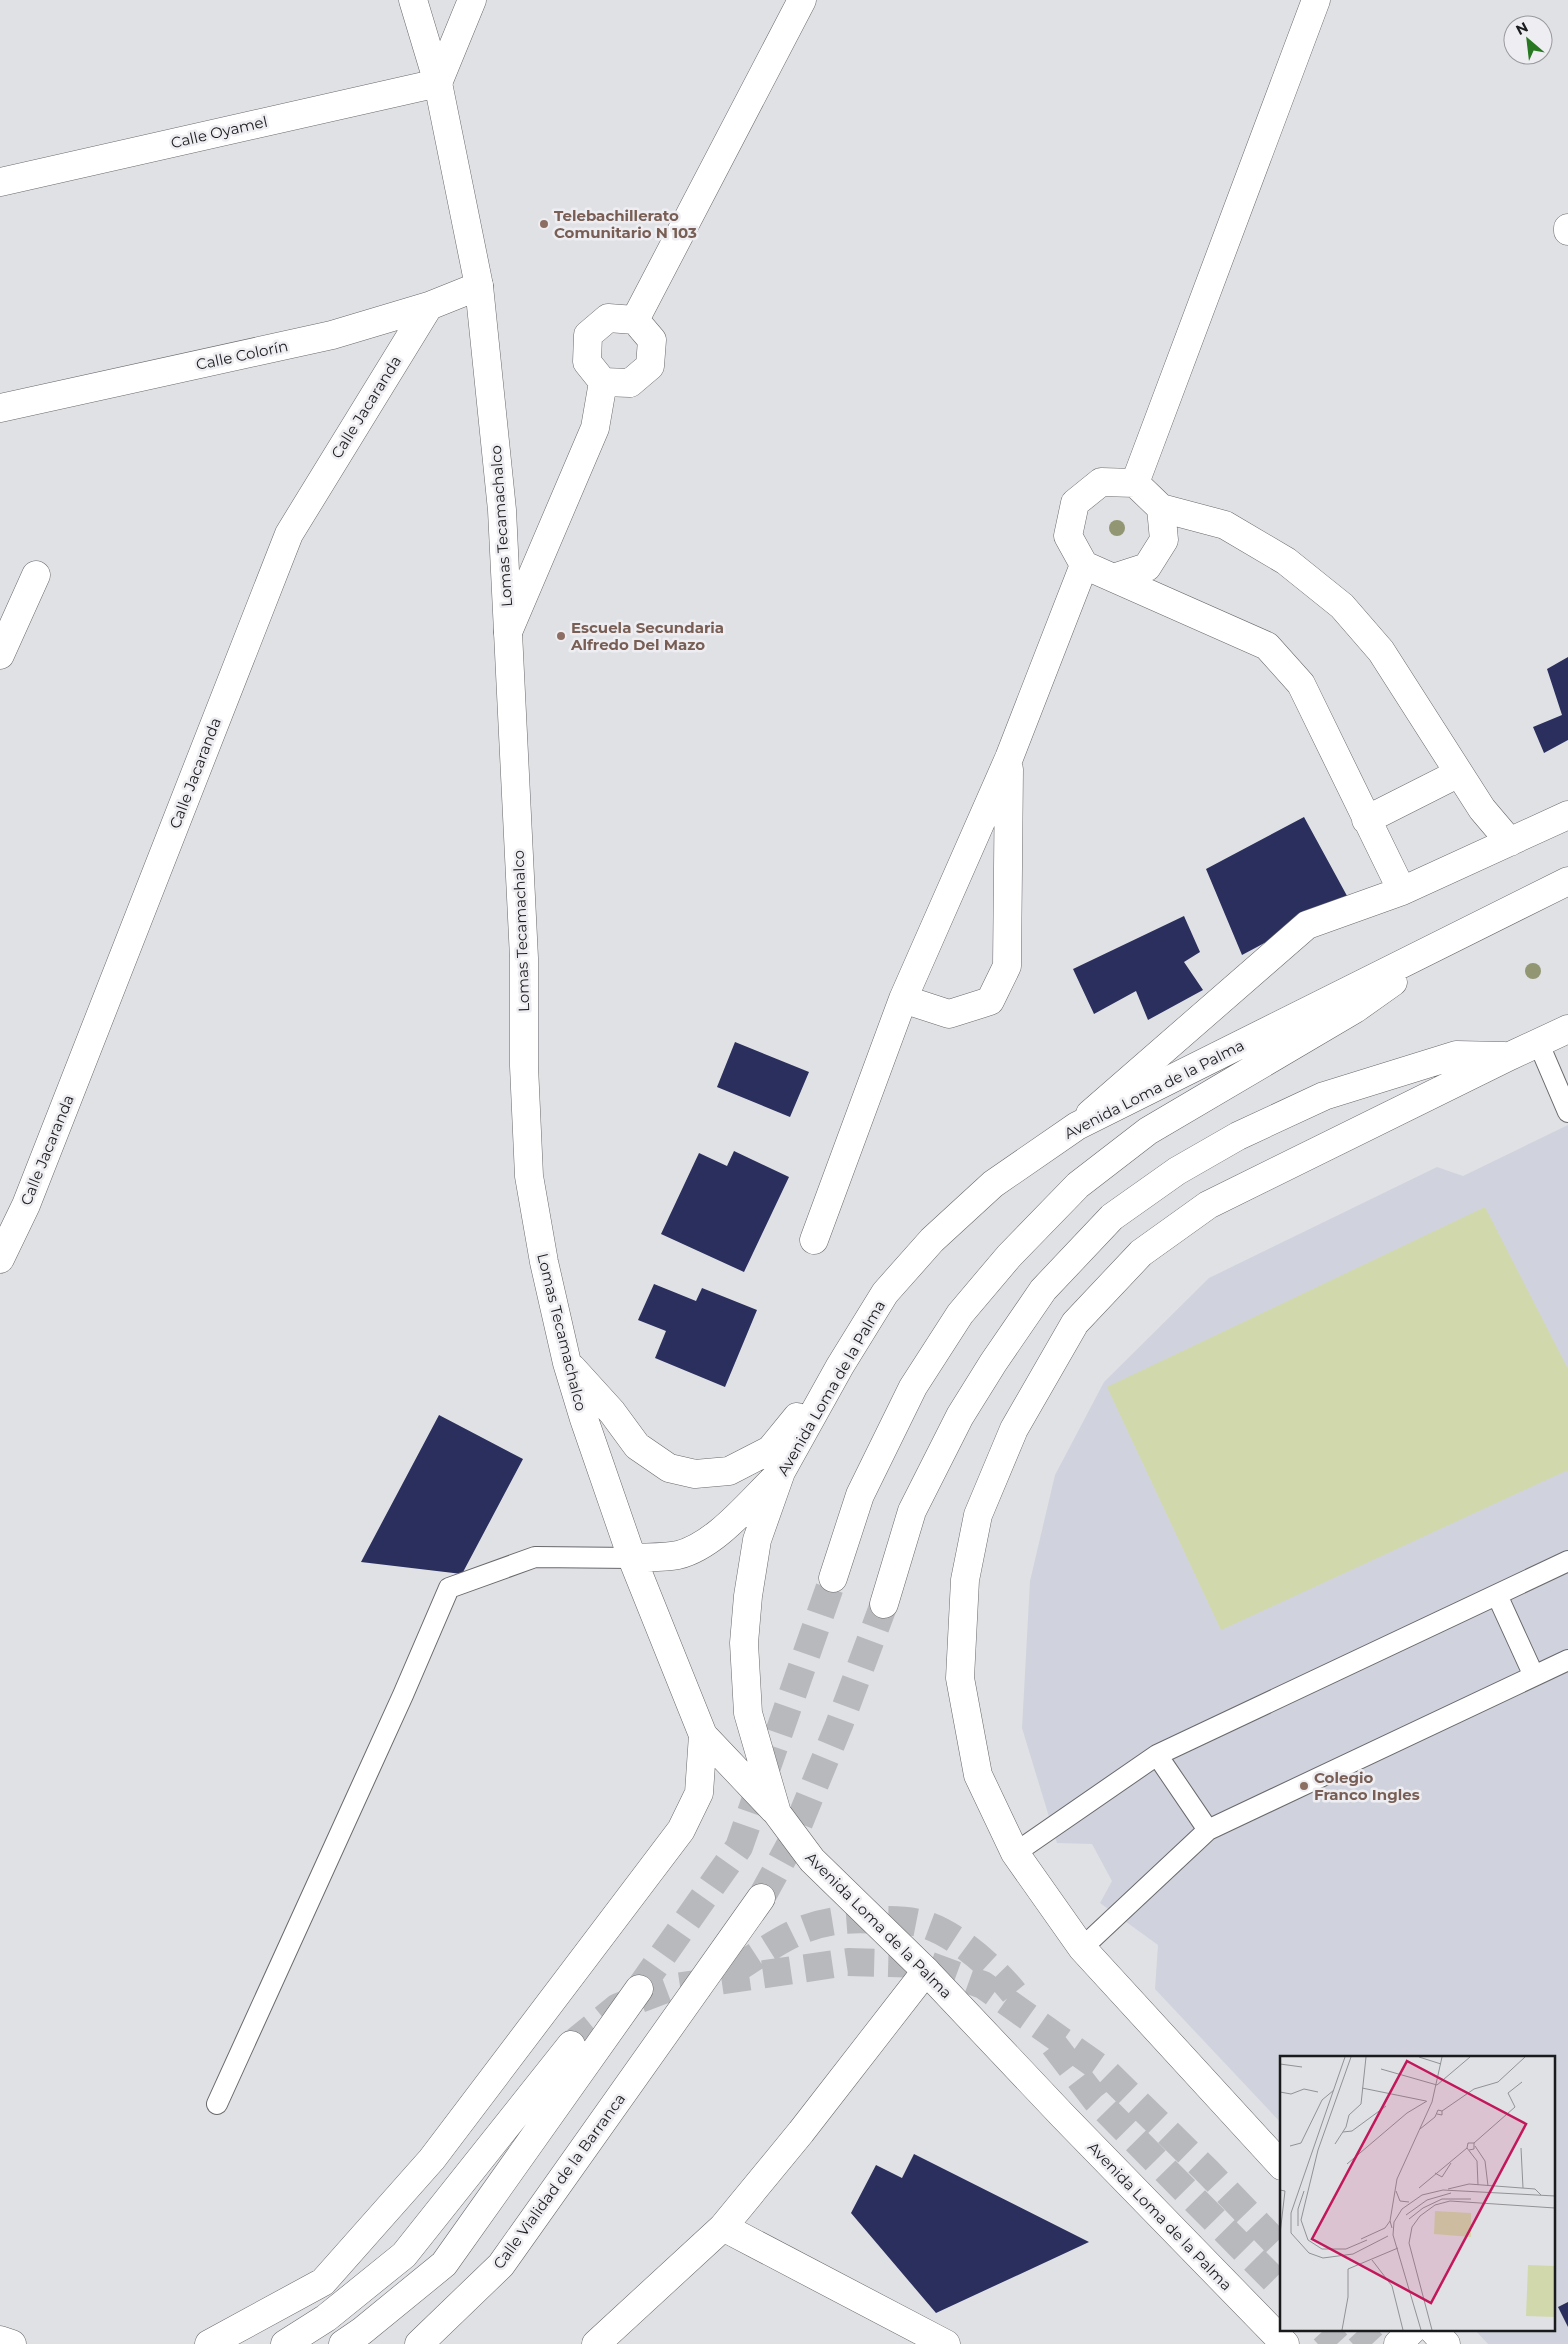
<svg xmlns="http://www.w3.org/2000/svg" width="1568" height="2344" font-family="Montserrat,sans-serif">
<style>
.built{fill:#d0d3dd}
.green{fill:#d1d9ac}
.building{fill:#2a2f5d}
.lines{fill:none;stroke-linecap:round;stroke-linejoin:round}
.secondary-tunnel{stroke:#b8b9bd;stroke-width:28;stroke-dasharray:28 14;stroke-linecap:butt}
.lane-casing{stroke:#69696c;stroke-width:22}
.street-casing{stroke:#69696c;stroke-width:29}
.secondary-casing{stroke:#69696c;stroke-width:29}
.lane{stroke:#fff;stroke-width:20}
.street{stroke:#fff;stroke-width:28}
.secondary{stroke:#fff;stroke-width:28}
.tree{fill:#929673}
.education-dot{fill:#8d6e63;stroke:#eeeef2;stroke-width:2}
.labels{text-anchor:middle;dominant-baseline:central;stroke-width:5;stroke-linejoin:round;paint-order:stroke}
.street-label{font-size:15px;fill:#1a1b1c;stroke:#eeeef2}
.education-label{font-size:15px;font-weight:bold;fill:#785e54;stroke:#eeeef2;text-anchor:start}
.inset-road{fill:none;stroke:#919295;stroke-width:1}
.view{fill:#c2185b;fill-opacity:0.15;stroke:#c2185b;stroke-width:2.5}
.inset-edge{fill:none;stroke:#1a1b1c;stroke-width:2.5}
</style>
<rect width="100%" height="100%" fill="#e0e1e5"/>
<!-- built -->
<path class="built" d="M1568,1125V2344H1488L1475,2330H1554V2058H1282V2124L1155,1989L1158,1945L1100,1903L1112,1881L1092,1844L1057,1843L1022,1728L1030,1581L1055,1475L1104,1382L1209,1278L1437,1167L1463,1176Z"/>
<!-- green -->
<path class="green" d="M1485,1207L1568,1369V1470L1221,1630L1107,1387Z"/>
<!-- building -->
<path class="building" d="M1568,657V740L1544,753L1533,727L1562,715L1547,669Z
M1304,817L1352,905L1311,918L1242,955L1206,869Z
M1184,916L1200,952L1184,962L1203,990L1148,1020L1136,991L1094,1014L1073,969Z
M735,1042L809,1072L790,1117L717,1087Z
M734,1151L789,1177L744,1272L661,1234L699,1153L727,1166Z
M654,1284L696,1301L702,1288L757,1310L725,1387L655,1358L666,1331L638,1320Z
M439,1415L523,1459L462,1574L361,1562Z
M914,2154L1089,2242L936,2313L851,2213L876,2165L902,2178Z
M1568,2302V2327L1558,2307Z"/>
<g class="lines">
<!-- secondary-tunnel -->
<path class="secondary-tunnel" d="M761,1898L790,1845L839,1725L884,1604
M733,1971C755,1957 778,1940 802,1930C826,1920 852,1918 877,1920C891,1920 906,1920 919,1923C952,1930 993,1967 1014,1993
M639,1989L739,1847L833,1578
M571,2045L618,2007L669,1988L848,1962L925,1964L983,1985L1107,2073L1207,2171L1282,2249
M1054,2045L1096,2100L1282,2288
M1324,2330L1337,2344
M1359,2330L1372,2344"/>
<!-- lane casing -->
<g class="lane-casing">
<path id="lane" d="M1538,1042L1568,1112
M1497,1595L1534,1676
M1157,1755L1208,1830
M1015,1853L1157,1755L1568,1561
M1082,1948L1208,1830L1568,1660
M217,2104L403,1695L449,1588L535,1557L632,1558"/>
</g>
<!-- street casing -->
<g class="street-casing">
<path id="street" d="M0,182L438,83L472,0
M1568,228V231
M608,318L635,320L652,340L650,366L630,383L603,382L587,362L588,335Z
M635,320L802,0
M0,408L332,335L429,306L479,286
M1135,483L1316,0
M1161,508L1225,525L1286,561L1342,606L1381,651L1482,809L1510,842
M1116,577L1147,567L1164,540L1161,508L1135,483L1101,482L1075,503L1068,536L1084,565L1267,646L1301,684L1402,891
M508,632L595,428L603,382
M0,655L36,575
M1366,820L1459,773
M903,999L949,1014L990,1001L1007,966L1009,769
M1090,1114L1307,925L1402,891L1568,815
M814,1240L903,999L1009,758L1084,565
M0,1259L26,1205L289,534L429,306
M723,2227L946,2344
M596,2344L723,2227L801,2132L926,1971"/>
</g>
<!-- secondary casing -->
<g class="secondary-casing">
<path id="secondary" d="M413,0L438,83L479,286L502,510L524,958V1066L529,1176L544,1262L567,1363L584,1419L632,1558L703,1735L774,1810
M572,1368L612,1412L637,1446L669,1468L695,1474L729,1471L770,1450L797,1417
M632,1558C646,1557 663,1558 678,1555C715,1546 749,1503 776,1477
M833,1578L860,1495L913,1387L960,1314L1009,1256L1078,1185L1148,1131L1355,1009L1393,982
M884,1604L912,1511L960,1416L993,1363L1043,1290L1112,1217L1177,1171L1238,1136L1324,1096L1456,1055L1504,1056
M1282,2166L1082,1948L1015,1853L978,1775L960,1678L965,1580L978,1515L1014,1429L1075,1323L1141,1253L1208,1205L1510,1056L1568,1029
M1433,2330L1446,2344
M0,2340L12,2344
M209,2344L323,2282L432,2159L681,1830L699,1793L703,1735
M285,2344L326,2318L404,2255L571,2045
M343,2344L362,2331L444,2264L639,1989
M419,2344L501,2265L761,1898
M1285,2344L1063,2116L926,1971L812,1860L777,1813L748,1713L744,1643L748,1596L757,1540L781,1472L840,1366L885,1293L932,1240L993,1184L1077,1126L1568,881
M1398,2344L1412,2330"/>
</g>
<!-- lane -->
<use href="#lane" class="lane"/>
<!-- street -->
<use href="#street" class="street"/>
<!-- secondary -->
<use href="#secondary" class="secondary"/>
</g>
<!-- trees -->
<g class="tree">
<circle cx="1117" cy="528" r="8"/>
<circle cx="1533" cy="971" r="8"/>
</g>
<!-- markers -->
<g class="education-dot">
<circle cx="544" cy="224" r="5"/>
<circle cx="561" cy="636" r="5"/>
<circle cx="1304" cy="1786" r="5"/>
</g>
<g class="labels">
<!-- street labels -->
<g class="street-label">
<text transform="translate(219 132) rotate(-13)">Calle Oyamel</text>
<text transform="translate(242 355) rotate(-12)">Calle Colorín</text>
<text transform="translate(366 407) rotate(-58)">Calle Jacaranda</text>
<text transform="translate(501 526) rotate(-94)">Lomas Tecamachalco</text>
<text transform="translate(195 773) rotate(-69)">Calle Jacaranda</text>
<text transform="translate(521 931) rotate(-92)">Lomas Tecamachalco</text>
<text transform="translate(1154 1089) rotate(-27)">Avenida Loma de la Palma</text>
<text transform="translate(47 1150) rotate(-68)">Calle Jacaranda</text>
<text transform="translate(562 1332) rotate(76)">Lomas Tecamachalco</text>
<text transform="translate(831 1388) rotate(-60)">Avenida Loma de la Palma</text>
<text transform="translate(879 1925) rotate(45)">Avenida Loma de la Palma</text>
<text transform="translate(559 2181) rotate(-54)">Calle Vialidad de la Barranca</text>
<text transform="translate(1160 2216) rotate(46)">Avenida Loma de la Palma</text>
</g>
<!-- education labels -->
<g class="education-label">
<text x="554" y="215">Telebachillerato<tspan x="554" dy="17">Comunitario N 103</tspan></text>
<text x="571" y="627">Escuela Secundaria<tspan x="571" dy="17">Alfredo Del Mazo</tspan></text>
<text x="1314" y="1777">Colegio<tspan x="1314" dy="17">Franco Ingles</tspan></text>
</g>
</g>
<!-- overview -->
<g transform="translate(1280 2056)">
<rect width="275" height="275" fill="#e0e1e5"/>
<path d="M155,155L191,157V181L154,178ZM248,209L275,210V261L246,260Z" fill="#d1d9ac"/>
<path class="inset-road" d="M65,1L11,157V177L29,197L43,202L73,198L108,180M71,1L38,94L21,164L28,184L42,193H66L87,184M139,1L161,8M0,8L22,11M101,13L157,29L190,1M82,32L146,45M0,36L11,38L24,33L38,36M162,55L194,33L218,26L245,1M140,73L155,61L158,54L162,55V59L157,58M63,76L72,75L106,50M194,87L235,51L228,37L242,26M55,88L66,71L69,59L81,48L86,1M10,90L21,87L42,44L54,34M195,90L205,105L208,130M241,92L243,132M189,94L194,93V87H188L187,92L197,105L198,129M67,108L127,57L147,45M155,117L162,121L171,107M139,132L187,92M168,133L189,128L255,133L261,139M0,134L5,135L0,178M116,135L120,145L129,146M126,159L147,144L171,137M129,163L143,152L162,143H191M18,170V153L24,135M112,172L110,165L117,123L152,46L162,1M81,183L105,172L110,165M92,204L112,230L123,274M62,274L68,241V213L118,192M141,274L113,179L114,166L122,153L142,139L163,134L275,140M152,274L129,187L132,171L140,160L155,149L170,145L275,152"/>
<path class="view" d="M127,5L246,68L151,247L32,183Z"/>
<rect width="275" height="275" class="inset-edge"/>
</g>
<!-- north arrow -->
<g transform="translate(1528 40) rotate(332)"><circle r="24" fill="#eeeef2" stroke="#999a9c"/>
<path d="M0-4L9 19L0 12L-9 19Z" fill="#277821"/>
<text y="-8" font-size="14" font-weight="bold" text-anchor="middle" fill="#1a1b1c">N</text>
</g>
</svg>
